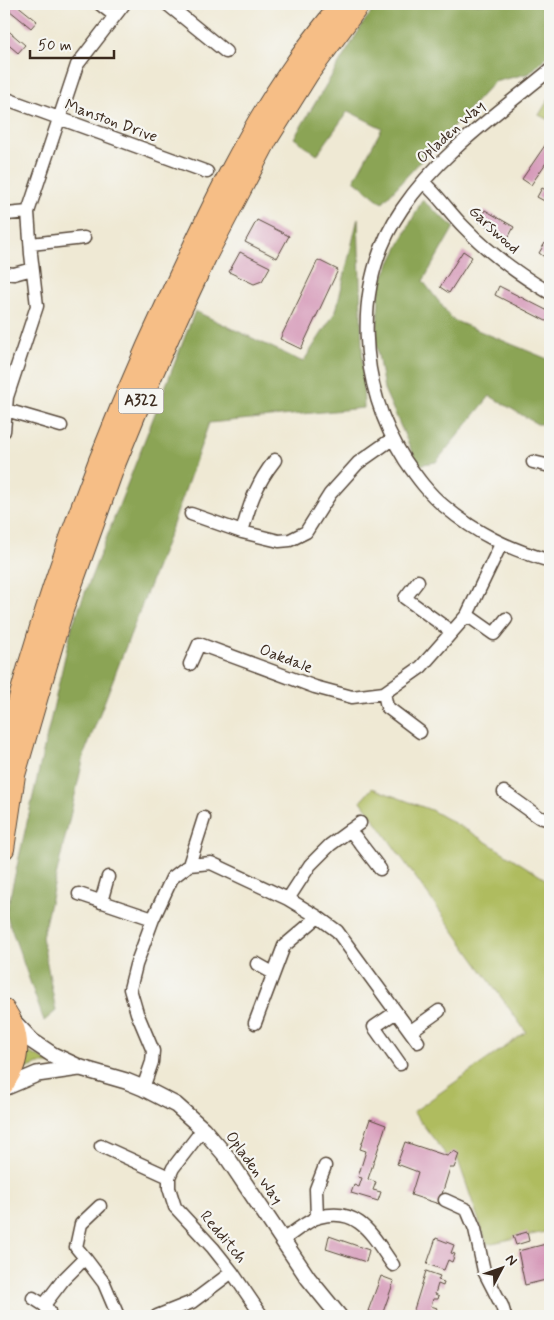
<svg xmlns="http://www.w3.org/2000/svg" width="554" height="1320" font-family="Mynerve,sans-serif">
<style>
.green{fill:#afbc5e;stroke:#75733e}
.forest{fill:#8ba455;stroke:#63673a}
.building{fill:#d598b8}
.lines{fill:none;stroke-linecap:round;stroke-linejoin:round}
.minor-casing{stroke:#564739;stroke-width:15}
.tertiary-casing{stroke:#564739;stroke-width:18}
.trunk-casing{stroke:#564739;stroke-width:22}
.minor{stroke:#fff;stroke-width:12}
.tertiary{stroke:#fff;stroke-width:15}
.trunk{stroke:#f6be86;stroke-width:20}
.labels{text-anchor:middle;dominant-baseline:central;stroke-width:4.5;stroke-linejoin:round;paint-order:stroke}
.shield{fill:#f6f6f2;stroke:#73675e;stroke-width:1}
.shield-label{font-size:15px;font-weight:bold;fill:#3b2a1e}
.street-label{font-size:16px;fill:#3b2a1e;stroke:#f6f6f2}
</style>
<rect width="100%" height="100%" fill="#f6f6f2"/>
<filter id="ink" filterUnits="userSpaceOnUse"><feTurbulence type="fractalNoise" baseFrequency=".02" numOctaves="2"/><feDisplacementMap in="SourceGraphic" scale="10" xChannelSelector="R" yChannelSelector="G"/><feConvolveMatrix kernelMatrix="1 2 1 2 8 2 1 2 1" color-interpolation-filters="sRGB"/></filter>
<filter id="wash" filterUnits="userSpaceOnUse"><feTurbulence type="fractalNoise" baseFrequency=".0096" numOctaves="4" result="noise"/><feDisplacementMap in="SourceGraphic" scale="20" xChannelSelector="R" yChannelSelector="G"/><feGaussianBlur stdDeviation="1.12" result="paint"/><feColorMatrix in="noise" values="0 0 0 0 0 0 0 0 0 0 0 0 0 0 0 0 0 1.4 0 .05"/><feComposite in="paint" operator="in"/></filter>
<g filter="url(#wash)">
<rect width="100%" height="100%" fill="#efe9d4"/>
<!-- green -->
<path class="green" d="M548,100L550,102V121L539,115Z
M372,788L431,810L472,833L550,882V1231L487,1244L457,1157L447,1156L413,1112L526,1032L361,801Z
M28,1052L51,1063V1064H38L21,1071L24,1054Z"/>
<!-- forest -->
<path class="forest" d="M379,4H550V53L530,73L494,82L382,203L354,180L382,128L348,111L317,155L294,138L366,19Z
M422,200L454,227L423,281L453,320L550,360V424H537L490,396L436,462L418,465L384,389L376,343L380,283Z
M358,218L364,408L209,423L171,530L85,752L42,937L56,1011L44,1021L6,914L72,626L195,311L303,362L336,311Z"/>
<g id="blocks">
<!-- building -->
<path class="building" d="M4,4H16L37,21L31,28L4,6Z
M4,27L25,45L18,53L4,41Z
M550,138V157L531,185L522,179Z
M542,188L550,192V204L537,197Z
M485,210L514,227L508,238L478,221Z
M257,220L289,236L277,258L245,242Z
M545,243L550,246V261L539,253Z
M463,251L472,257L449,293L440,287Z
M240,252L270,267L262,281L254,284L229,272Z
M318,260L338,270L301,349L280,339Z
M499,286L550,312V323L495,295Z
M370,1119L386,1125L368,1179L376,1182L373,1190L381,1192L378,1201L351,1193L354,1185L359,1187L362,1178L358,1177L366,1151L360,1149Z
M405,1142L447,1156L454,1151L459,1154L454,1168H450L439,1204L411,1195L418,1172L397,1164Z
M527,1232L529,1241L516,1245L513,1236Z
M329,1236L369,1250L366,1262L326,1249Z
M436,1238L454,1245L451,1253L455,1254L452,1262L448,1260L444,1270L427,1264Z
M550,1243V1279L525,1285L518,1251Z
M426,1271L440,1276L438,1280L444,1282L443,1286L438,1284L435,1294L439,1296L438,1299H433L431,1306L437,1308L435,1313L430,1311L428,1316H412Z
M381,1276L394,1281L382,1315L368,1311Z"/>
</g>
</g>
<g filter="url(#ink)">
<use href="#blocks" fill-opacity="0" stroke="#564739" stroke-width="1"/>
<g class="lines">
<!-- minor casing -->
<g class="minor-casing">
<path id="minor" d="M100,4L114,15
M167,4L226,52
M550,70C498,113 440,153 402,209C351,284 358,386 405,460C416,476 428,493 444,506C477,534 509,549 550,561
M4,98L207,172
M423,182C440,197 449,212 464,227C490,254 518,274 550,293
M7,214L28,212
M31,244L84,238
M4,273L14,274L32,269
M6,410L61,426
M4,431L7,397L37,306L31,254L28,212L77,65L124,4
M533,462L550,466
M191,514L242,532L279,541L290,540L306,532L330,494L358,463L392,439
M242,532C250,503 256,484 275,460
M418,581L405,598L452,632
M467,615L494,634L506,619
M190,664L199,644L315,687L352,697L384,693L421,667L467,615L501,544
M384,693L387,707L420,732
M504,792L539,817L550,820
M350,830L380,869
M189,865L204,818
M79,894L153,919
M288,899L310,865L330,845L360,823
M101,902L108,877
M257,964L273,973
M396,1012L374,1027L400,1064
M255,1023L284,946L318,917
M411,1031L439,1011
M143,1088L152,1062L153,1051L137,1013L130,989L136,965L153,919L172,878L189,865L211,863L288,899L318,917L337,931L418,1042
M203,1129L173,1168L169,1177V1188L175,1207L213,1248L232,1272L262,1316
M101,1146L169,1177
M445,1200L467,1210L475,1229L484,1271L502,1306L505,1316
M317,1218L316,1189L325,1166
M282,1240C292,1234 308,1220 319,1217C360,1206 373,1237 393,1265
M85,1258L76,1247L81,1224L100,1206
M33,1298L44,1305
M49,1311L44,1305L63,1280L85,1258L104,1283L118,1316
M157,1316L192,1302L232,1272"/>
</g>
<!-- tertiary casing -->
<g class="tertiary-casing">
<path id="tertiary" d="M12,1020L32,1041L53,1055L81,1068L126,1081L143,1088L176,1105L203,1129L227,1157L308,1278L339,1316
M4,1088L37,1074L79,1068"/>
</g>
<!-- trunk casing -->
<g class="trunk-casing">
<path id="trunk" d="M4,757C12,725 20,692 30,660C68,532 117,408 174,287C209,212 245,135 293,67C308,45 324,25 341,4
M4,849L15,775L63,610L116,462L143,396L178,317L207,255L267,140L309,73L360,4
M4,1009C16,1024 21,1048 14,1066C11,1072 7,1078 4,1084"/>
</g>
<!-- minor -->
<use href="#minor" class="minor"/>
<!-- tertiary -->
<use href="#tertiary" class="tertiary"/>
<!-- trunk -->
<use href="#trunk" class="trunk"/>
</g>
</g>
<g class="labels">
<!-- shield labels -->
<rect class="shield" x="118.5" y="388.5" width="45" height="25" rx="4"/>
<g class="shield-label">
<text x="141" y="401">A322</text>
</g>
<!-- street labels -->
<g class="street-label">
<text transform="translate(111 121) rotate(20)">Manston Drive</text>
<text transform="translate(451 132) rotate(-42)">Opladen Way</text>
<text transform="translate(494 230) rotate(43)">Garswood</text>
<text transform="translate(286 659) rotate(21)">Oakdale</text>
<text transform="translate(254 1168) rotate(54)">Opladen Way</text>
<text transform="translate(223 1237) rotate(50)">Redditch</text>
</g>
</g>
<!-- margin -->
<rect width="554" height="1320" fill="none" stroke="#f6f6f2" stroke-width="20"/>
<!-- north arrow -->
<g transform="translate(502 1268) rotate(49)" stroke="#f6f6f2" stroke-width="4" paint-order="stroke">
<path d="M0-4L9 19L0 12L-9 19Z" fill="#3b2a1e"/>
<text y="-8" font-size="14" font-weight="bold" text-anchor="middle" fill="#3b2a1e">N</text>
</g>
<!-- scale -->
<path d="M30 50v8h84v-8" fill="none" stroke="#3b2a1e" stroke-width="2.5"/>
<text x="38" y="50" font-size="15" fill="#3b2a1e" stroke="#f6f6f2" stroke-width="4" paint-order="stroke">50 m</text>
</svg>
